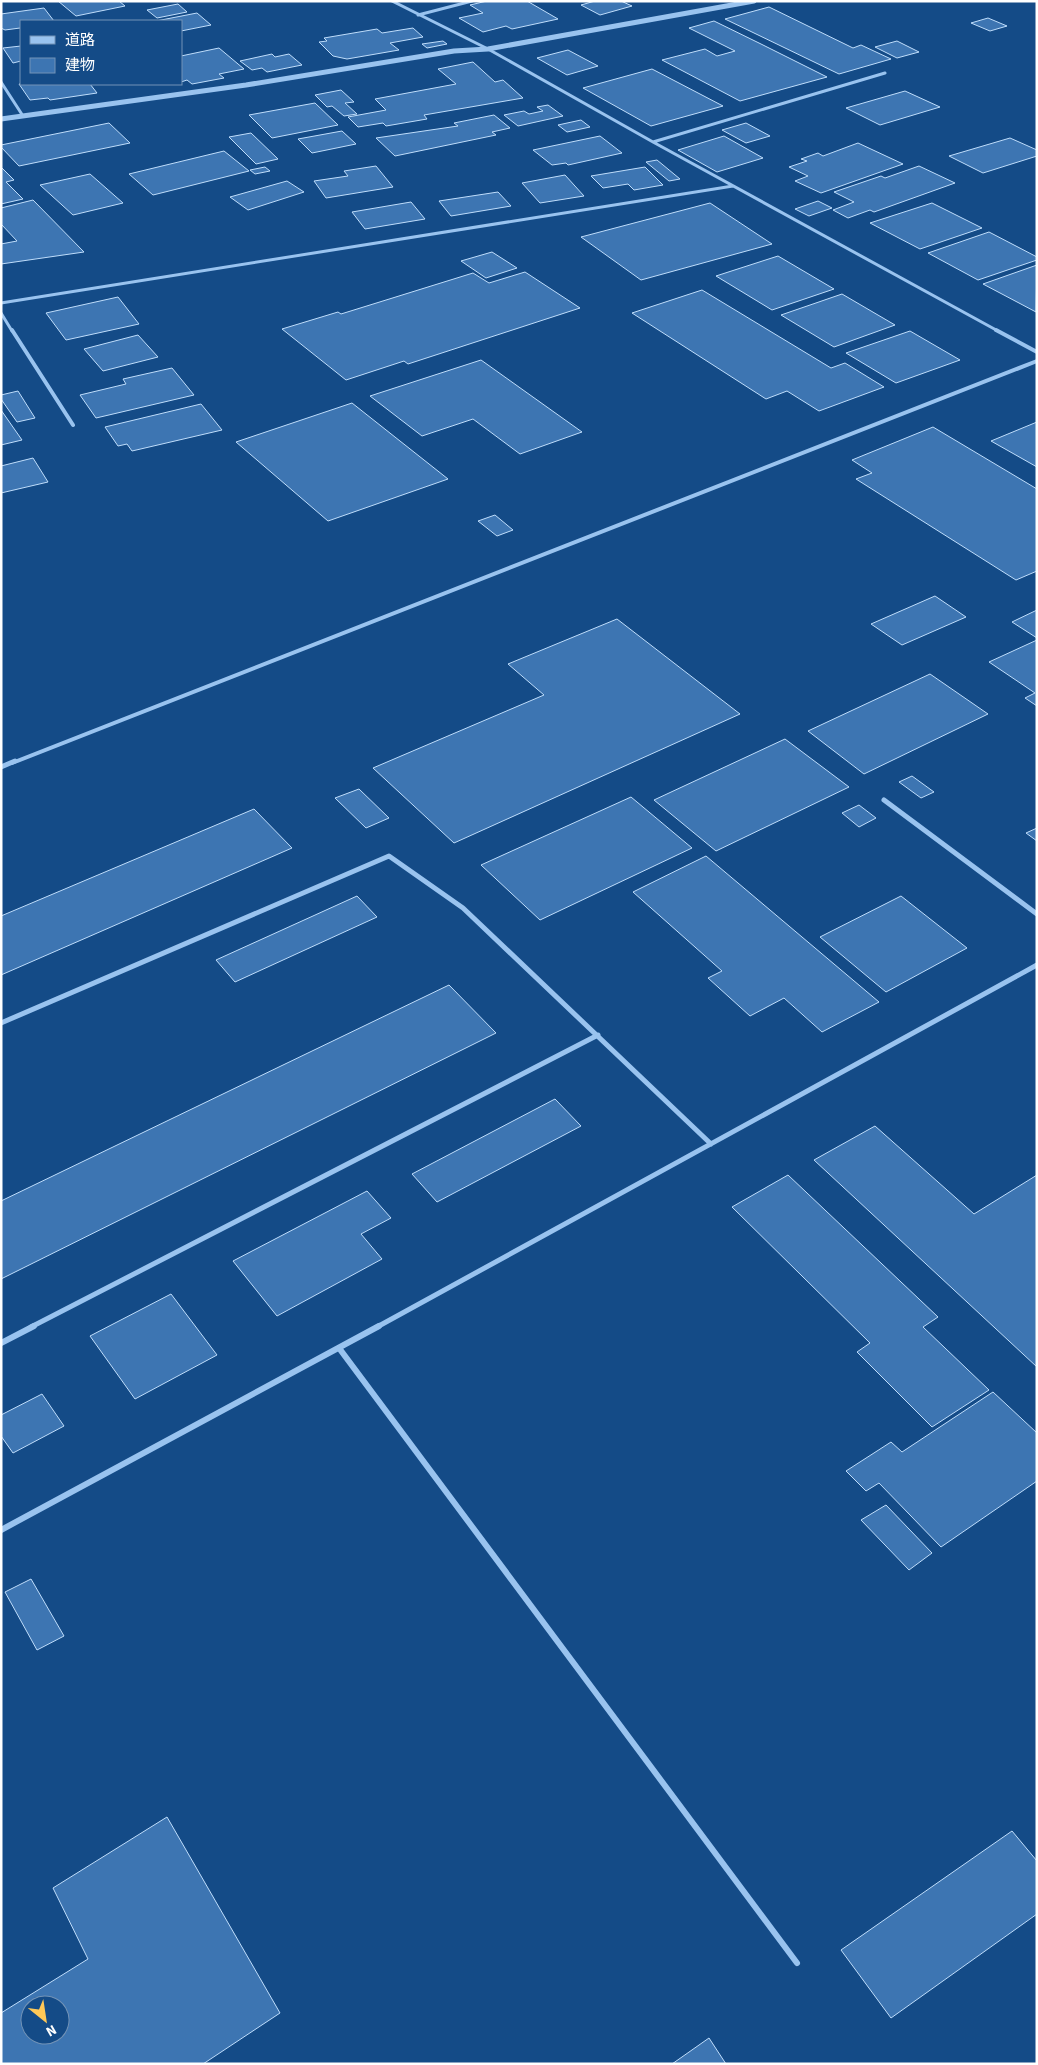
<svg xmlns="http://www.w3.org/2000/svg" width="1038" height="2065" font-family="'Source Sans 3','Noto Sans JP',sans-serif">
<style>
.building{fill:#3d75b2;stroke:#bfddfb;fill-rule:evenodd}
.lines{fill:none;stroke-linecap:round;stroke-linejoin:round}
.minor-far3{stroke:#99c3ef;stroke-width:3}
.minor-far2{stroke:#99c3ef;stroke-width:4}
.minor-far1{stroke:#99c3ef;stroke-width:5}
.minor{stroke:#99c3ef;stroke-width:6}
.tertiary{stroke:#99c3ef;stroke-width:5}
</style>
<rect width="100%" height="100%" fill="#144b87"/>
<!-- building -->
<path class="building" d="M58,1H119L125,6L76,16Z
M487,1H527L558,19L512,29L506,26L483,32L459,18L483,13L470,5Z
M595,1H621L632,6L600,15L581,5Z
M178,4L187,12L157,18L147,10Z
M769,7L853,48L861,45L891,59L839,74L725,19Z
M44,8L54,21H21V30L20,28L5,30L1,28V14Z
M197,13L211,25L181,31V21H156Z
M988,18L1007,26L990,31L971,23Z
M714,21L761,44L827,77L740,101L662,60L705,49L717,56L735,51L689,28Z
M413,28L423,37L390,43L399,50L347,59L333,56L319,42L327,41L324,38L377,29L382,33Z
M443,41L447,44L427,48L422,44Z
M897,41L919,52L897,58L875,47Z
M21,46V61L13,63L3,48Z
M219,48L244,69L219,74L224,78L192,84L187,80L181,82V56Z
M568,50L598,66L567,75L537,58Z
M272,54L275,57L289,54L302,65L267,72L262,68L252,70L240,61Z
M473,62L495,82L503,80L523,98L424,115L427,119L386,126L383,123L358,127L348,117L386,110L375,99L456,84L438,69Z
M652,69L723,106L651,126L583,88Z
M19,84H90L97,93L50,100L48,98L30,100Z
M341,90L354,102L345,103L357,114L344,116L332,106L327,107L315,95Z
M905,91L940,107L880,125L846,108Z
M315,103L338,125L272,138L249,115Z
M548,105L563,116L518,126L504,115L524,111L529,114L543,111L537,107Z
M494,115L510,128L492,132L496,135L395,156L376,138L458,126L454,123Z
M581,120L590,127L567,132L558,125Z
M109,123L130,143L19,166L1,147V145Z
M746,123L770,136L746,143L722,130Z
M342,131L356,144L312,153L298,139Z
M251,133L278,159L256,164L229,137Z
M600,136L622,153L568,165L566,163L552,165L533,150Z
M724,136L763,158L717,172L678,150Z
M1010,138L1037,150V156L983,173L949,156Z
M858,143L903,164L821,193L795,181L808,176L789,167L807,161L801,159L818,153L823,156Z
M224,151L249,171L153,195L129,174Z
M657,160L680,179L669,181L646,162Z
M376,166L393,187L326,198L314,181L348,176L344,171Z
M919,166L955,183L874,212L870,210L848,218L833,210L854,202L834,192L881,176L885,178Z
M1,167L14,180L6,182L23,199L1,204Z
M265,167L270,171L255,174L250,170Z
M645,167L663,185L634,190L628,184L603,188L591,176Z
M90,174L123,203L73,215L40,185Z
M565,175L584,196L540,203L522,183Z
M287,181L304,192L248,210L230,197Z
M498,192L511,206L451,216L439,201Z
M33,200L84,252L1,264V244L17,241L1,224V208Z
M818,201L832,208L809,216L795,209Z
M411,202L425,219L365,229L352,212Z
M710,203L772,244L641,280L581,237Z
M932,203L982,228L920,249L870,223Z
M989,232L1037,257V260L978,280L928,253Z
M492,252L517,268L486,278L461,261Z
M778,256L834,289L772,310L716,276Z
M1037,265L1036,312L983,284Z
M525,272L580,308L408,364L404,361L346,380L282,329L338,312L341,314L473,273L489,283Z
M702,290L831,368L845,363L884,387L819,411L787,391L766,399L632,313Z
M842,294L895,325L834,347L781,315Z
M118,297L139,324L66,340L46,313Z
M910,331L960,360L896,383L846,353Z
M138,335L158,357L103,371L84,349Z
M481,360L582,432L520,454L473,419L422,436L370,396Z
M172,368L194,395L96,418L80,395L126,384L123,379Z
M18,391L35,418L17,422L1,399V395Z
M352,403L448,479L328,521L236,442Z
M201,404L222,430L132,451L127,444L118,446L105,427Z
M1,410L22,440L1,445Z
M1037,422V467L991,441Z
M933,427L1037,489V571L1016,580L856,479L872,473L852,460Z
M33,458L48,482L1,493V466Z
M495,515L513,530L497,536L478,521Z
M935,596L966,617L902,645L871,624Z
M1037,610V638L1012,622Z
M617,619L740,714L454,843L373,768L544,695L508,664Z
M1037,640V706L1025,698L1035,693L989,662Z
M930,674L988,714L864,774L808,731Z
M785,739L849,787L716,851L654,800Z
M912,776L934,792L921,798L899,782Z
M359,789L389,818L366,828L335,798Z
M631,797L692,848L540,920L481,865Z
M859,805L876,818L859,827L842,813Z
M254,809L292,848L1,975V916Z
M1037,828V841L1026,833Z
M706,856L879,1002L822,1032L784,998L750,1016L708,978L722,971L633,892Z
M357,896L377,917L235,982L216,960Z
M901,896L967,948L886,992L820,937Z
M449,985L496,1033L1,1279V1201Z
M555,1099L581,1126L437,1202L412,1174Z
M875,1126L974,1214L1037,1175V1367L814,1160Z
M788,1175L938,1317L923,1327L989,1390L932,1427L857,1352L870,1343L732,1207Z
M367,1191L391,1218L361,1234L382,1259L277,1316L233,1261Z
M171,1294L217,1355L135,1399L90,1336Z
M993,1392L1037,1433V1481L941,1547L879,1483L866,1491L846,1471L891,1442L902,1452Z
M42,1394L64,1426L13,1453L1,1436V1415Z
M886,1505L932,1553L909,1570L861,1520Z
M31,1579L64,1636L37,1650L5,1592Z
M167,1817L280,2013L203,2064H1V2013L88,1959L53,1888ZM30,2005H60V2035H30Z
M1012,1831L1037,1861V1914L891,2018L841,1950Z
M709,2038L726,2064H672Z"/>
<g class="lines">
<!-- minor-far3 -->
<path class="minor-far3" d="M392,1L488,49L653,142L998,331
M418,15L472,1
M1,82L23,116
M653,142L885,73
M1,303L733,186
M1,313L12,331"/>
<!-- minor-far2 -->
<path class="minor-far2" d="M12,330L73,425
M996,330L1037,352
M12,763L1037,361"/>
<!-- minor-far1 -->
<path class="minor-far1" d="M1,767L15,761
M884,800L1037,914
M1,1023L389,856L463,908L711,1144
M31,1327L598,1035
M377,1327L1037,965"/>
<!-- minor -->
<path class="minor" d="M1,1343L34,1326
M339,1348L797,1963
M1,1530L379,1326"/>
<!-- tertiary -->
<path class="tertiary" d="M1,119L246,85L454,51L488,49L754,1"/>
</g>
<!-- border -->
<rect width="1038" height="2065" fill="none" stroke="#ffffff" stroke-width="5"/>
<!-- legend -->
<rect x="20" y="20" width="162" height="65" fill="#144b87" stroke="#7293b7"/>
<rect x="30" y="36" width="25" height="8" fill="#99c3ef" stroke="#7293b7"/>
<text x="65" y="45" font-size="15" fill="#ffffff">道路</text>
<rect x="30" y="58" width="25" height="15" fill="#3d75b2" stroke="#7293b7"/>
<text x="65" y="70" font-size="15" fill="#ffffff">建物</text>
<!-- north arrow -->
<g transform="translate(45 2020) rotate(150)"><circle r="24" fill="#144b87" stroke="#7293b7"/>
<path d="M0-4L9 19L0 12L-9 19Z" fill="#ffc857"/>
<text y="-8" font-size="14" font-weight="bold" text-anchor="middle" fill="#ffffff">N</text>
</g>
</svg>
